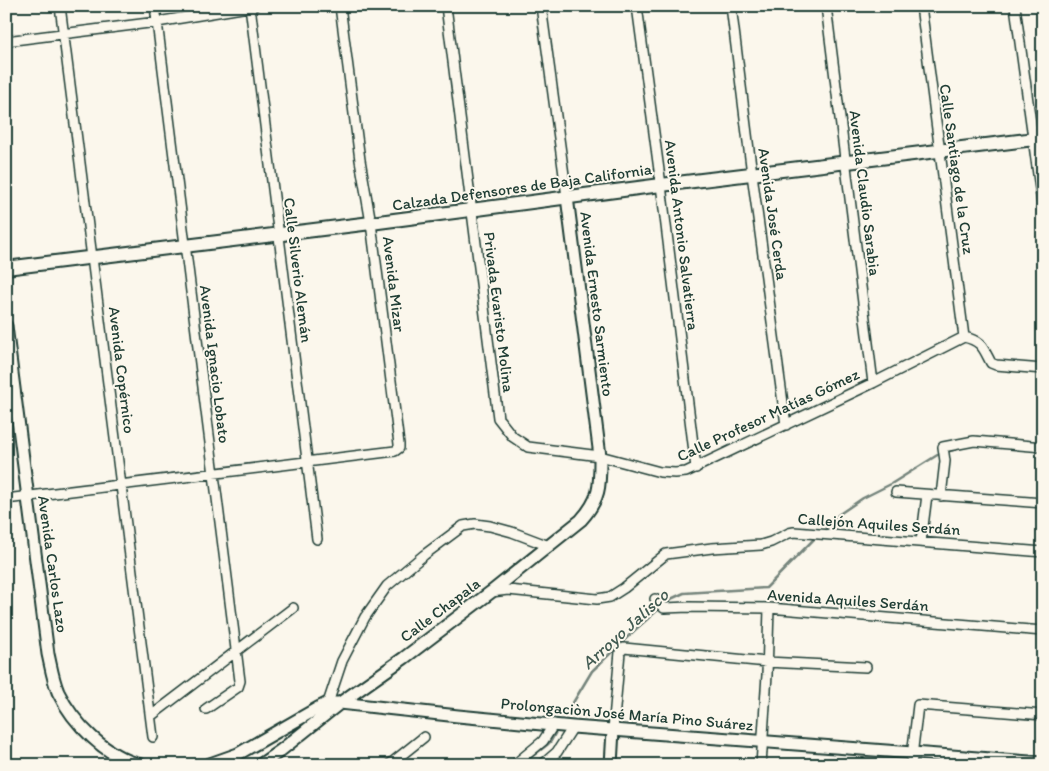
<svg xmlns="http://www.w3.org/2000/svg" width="1049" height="771" font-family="Itim,sans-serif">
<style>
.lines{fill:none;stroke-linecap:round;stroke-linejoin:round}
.stream{stroke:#74847b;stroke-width:2.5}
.street-casing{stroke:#1f3d34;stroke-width:12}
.secondary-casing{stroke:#1f3d34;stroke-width:15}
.primary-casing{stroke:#1f3d34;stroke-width:16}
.street{stroke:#fbf7ec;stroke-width:9}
.secondary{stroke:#fbf7ec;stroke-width:11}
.primary{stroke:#fbf7ec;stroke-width:12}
.labels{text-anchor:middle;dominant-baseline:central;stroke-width:4;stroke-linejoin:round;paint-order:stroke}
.street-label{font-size:16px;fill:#1f3d34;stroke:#fbf7ec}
.water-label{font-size:18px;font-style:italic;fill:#425b52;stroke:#fbf7ec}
</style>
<rect width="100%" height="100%" fill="#fbf7ec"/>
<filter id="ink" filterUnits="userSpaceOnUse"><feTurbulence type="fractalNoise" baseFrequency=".02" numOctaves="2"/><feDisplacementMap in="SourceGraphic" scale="10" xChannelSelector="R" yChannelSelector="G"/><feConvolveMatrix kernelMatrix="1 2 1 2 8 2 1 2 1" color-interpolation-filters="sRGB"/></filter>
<g filter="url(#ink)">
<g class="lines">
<!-- stream -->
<path class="stream" d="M826,528L838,515L863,498L891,484L939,454L964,447
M565,716L592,671L636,629L667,602L673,598L684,593L766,588L817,536
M521,765L547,745L551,741L557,730"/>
<!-- street casing -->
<g class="street-casing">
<path id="street" d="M60,6L153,737
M155,6L240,681L238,687L206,709
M250,6L317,539
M446,6L498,418L513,437L528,447L600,456L660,472L675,473L686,472L873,383L964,337
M541,6L567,197
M637,6L661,185L696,468
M731,6L752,174L786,425
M826,6L873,383
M921,6L964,337
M1015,6L1043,211
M6,41L157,22L254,6
M964,337C982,341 983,348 991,363L996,365L1043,369
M896,492L1043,503
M941,496L945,461L943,447L974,441L1043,447
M6,499L395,451L399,448V444L371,223L360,160L340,6
M921,542L927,495
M491,592L508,590L597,599L610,597L624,588L666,554L712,548L761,545L771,542L789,533L794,532L1043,552
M655,599L664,608L689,607L769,608L1043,631
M328,703L342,661L365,617L387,586L424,555L463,526L475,524L490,526L512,532L549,546
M151,716L293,608
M613,730L620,652L624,648L767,662L866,667
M389,765L424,737
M514,765L543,741L554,724
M542,765L557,752L573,727
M761,765L767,675L769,608
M911,765L918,705L1043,715"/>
</g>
<!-- secondary casing -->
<g class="secondary-casing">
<path id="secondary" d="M6,326L48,654C51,667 53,680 58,692C73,723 106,757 141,765
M207,765L238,754L318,708L328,703H340L458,716L573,727L1043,763
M260,765L280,751L340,703L404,658L491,592L581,520C601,498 600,485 600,456L567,197
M611,765L613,730"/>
</g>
<!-- primary casing -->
<g class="primary-casing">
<path id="primary" d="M6,268L371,223L661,185L1043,138"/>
</g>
<!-- street -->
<use href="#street" class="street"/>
<!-- secondary -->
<use href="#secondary" class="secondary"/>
<!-- primary -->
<use href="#primary" class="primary"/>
</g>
</g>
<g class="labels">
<!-- street labels -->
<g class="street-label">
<text transform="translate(957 169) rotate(82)">Calle Santiago de la Cruz</text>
<text transform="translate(522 187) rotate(-8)">Calzada Defensores de Baja California</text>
<text transform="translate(865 193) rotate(83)">Avenida Claudio Sarabia</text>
<text transform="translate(773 214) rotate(82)">Avenida José Cerda</text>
<text transform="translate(682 235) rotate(83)">Avenida Antonio Salvatierra</text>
<text transform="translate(298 270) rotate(83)">Calle Silverio Alemán</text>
<text transform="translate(394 284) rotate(83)">Avenida Mizar</text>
<text transform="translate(597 304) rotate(83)">Avenida Ernesto Sarmiento</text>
<text transform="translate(499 312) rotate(83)">Privada Evaristo Molina</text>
<text transform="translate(215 364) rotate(83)">Avenida Ignacio Lobato</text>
<text transform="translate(122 370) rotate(83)">Avenida Copérnico</text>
<text transform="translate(768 415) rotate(-25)">Calle Profesor Matías Gómez</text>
<text transform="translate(879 524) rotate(4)">Callejón Aquiles Serdán</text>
<text transform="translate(53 564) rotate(82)">Avenida Carlos Lazo</text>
<text transform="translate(848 600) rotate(4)">Avenida Aquiles Serdán</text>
<text transform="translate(440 610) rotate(-37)">Calle Chapala</text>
<text transform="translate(627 714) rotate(5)">Prolongaciòn José María Pino Suárez</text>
</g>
<!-- water labels -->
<g class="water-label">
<text transform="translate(625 629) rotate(-42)">Arroyo Jalisco</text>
</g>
</g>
<!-- margin -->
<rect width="1049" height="771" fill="none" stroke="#fbf7ec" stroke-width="25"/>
<rect x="12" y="12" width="1024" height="746" fill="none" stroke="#1f3d34" stroke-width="2" filter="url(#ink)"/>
</svg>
